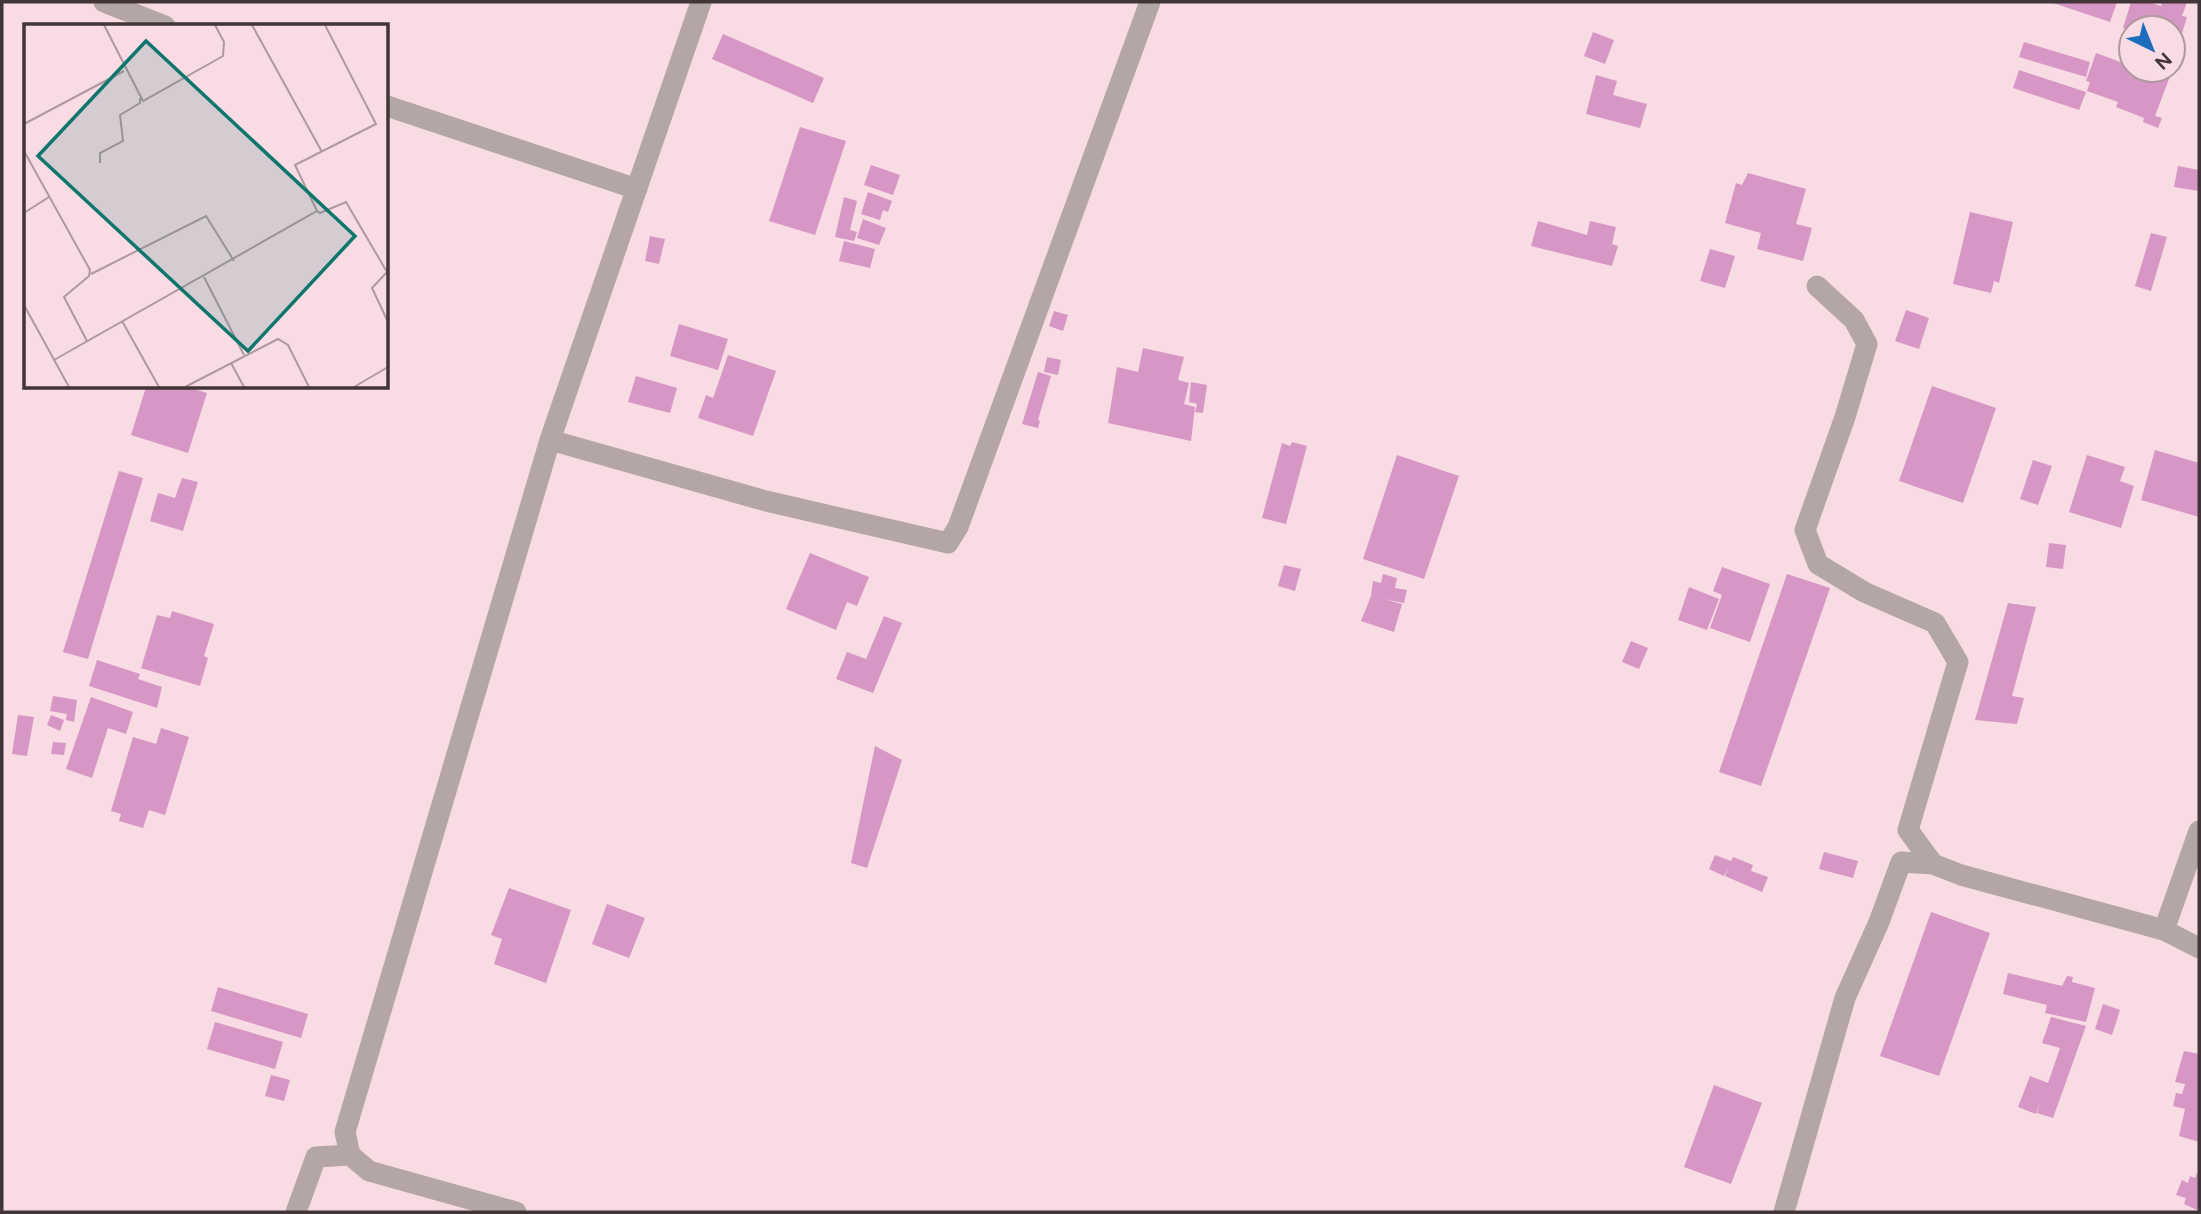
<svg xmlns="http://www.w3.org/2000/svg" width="2201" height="1214" font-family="Figtree,sans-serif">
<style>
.building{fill:#d797c4}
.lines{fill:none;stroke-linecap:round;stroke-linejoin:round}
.minor{stroke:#b3a6a5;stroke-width:21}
.inset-road{fill:none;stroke:#af999f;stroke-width:2}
.view{fill:#0f766e;fill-opacity:0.15;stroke:#0f766e;stroke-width:3.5}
.inset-edge{fill:none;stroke:#413538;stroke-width:3.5}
</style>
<rect width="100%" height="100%" fill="#f8dbe3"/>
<!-- building -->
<path class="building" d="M2050,2H2117L2110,22Z
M2131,2H2149L2161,6L2162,2H2187L2182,16L2187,17L2174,59L2173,28H2131V30L2123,28Z
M1593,32L1614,40L1605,64L1584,56Z
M723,34L824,78L813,103L712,59Z
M2024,42L2090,62L2086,77L2019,57Z
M2096,53L2131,66V70L2143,74L2144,70L2172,71L2155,116L2162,118L2158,128L2143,122L2144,118L2116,107L2118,102L2087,91L2090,82L2086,81Z
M2019,70L2086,92L2079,110L2013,88Z
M1596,75L1617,81L1613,95L1647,104L1640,128L1586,114Z
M800,127L846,141L815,235L769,221Z
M871,165L900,175L893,195L864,185Z
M2178,166L2199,170V191L2174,187Z
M1748,173L1806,189L1796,224L1812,228L1803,261L1757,249L1761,233L1725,223L1736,183L1742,185Z
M868,192L892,201L888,212L883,210L880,220L861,214Z
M844,197L857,201L850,230L857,232L854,241L835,237Z
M1970,212L2013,222L1999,283L1994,281L1991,293L1953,284Z
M863,219L886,228L879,245L857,238Z
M1538,221L1587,235L1590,221L1616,227L1612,244L1618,246L1612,266L1531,246Z
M2151,233L2167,237L2151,291L2135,286Z
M650,236L665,239L659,264L645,261Z
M844,241L875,249L870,268L839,261Z
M1710,249L1735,256L1725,288L1700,281Z
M1906,310L1929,318L1919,349L1895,341Z
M1054,311L1068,315L1063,331L1049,326Z
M679,324L728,339L718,370L670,356Z
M1143,348L1184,357L1178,380L1189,383L1184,404L1195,407L1191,441L1108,423L1117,367L1138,372Z
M728,355L776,371L753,436L698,418L706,395L713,398Z
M1047,357L1061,360L1058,375L1044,372Z
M1038,372L1051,376L1038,420L1040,421L1038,428L1022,424Z
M636,376L677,388L670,413L628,402Z
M1191,382L1207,385L1203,413L1195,412L1197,404L1189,402Z
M1932,386L1996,408L1963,503L1899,481Z
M146,387H188L207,393L188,453L131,435Z
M1292,442L1307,446L1286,524L1262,518L1282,443L1290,446Z
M2155,450L2199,463V517L2141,500Z
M1397,455L1459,476L1424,579L1363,559Z
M2087,455L2125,467L2120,481L2134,486L2121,528L2069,512Z
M2033,460L2052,466L2038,505L2020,499Z
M119,471L143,478L88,659L63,652Z
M182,478L198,482L183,531L150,521L158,493L175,498Z
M2049,543L2066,545L2063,569L2046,567Z
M810,553L869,577L857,606L847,602L836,630L786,609Z
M1284,565L1301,569L1295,591L1278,586Z
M1722,567L1770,584L1750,642L1710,628L1722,595L1713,591Z
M1383,574L1397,578L1395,588L1407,590L1404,603L1384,599L1402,604L1394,632L1361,621L1371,596L1373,581L1381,583Z
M1787,574L1830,588L1761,786L1719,772Z
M1689,587L1719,599L1707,630L1678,620Z
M2008,603L2036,607L2012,696L2024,698L2017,724L1975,720Z
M172,611L214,624L204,656L208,658L200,686L141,668L157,615L170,618Z
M884,616L902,623L873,693L836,679L847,652L866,659Z
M1631,641L1648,648L1639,669L1622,662Z
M97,660L140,674L138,679L162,687L157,708L89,686Z
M53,696L77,700L74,722L66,720L67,714L50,711Z
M91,697L133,712L126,734L108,728L92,778L66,769Z
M18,715L34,717L27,756L12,754Z
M51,715L64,720L60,731L47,725Z
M161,728L189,737L165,815L149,810L143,828L119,821L121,814L111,811L133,737L156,744Z
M53,742L66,743L64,755L51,754Z
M875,746L902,760L867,868L851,863Z
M1824,852L1858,861L1853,878L1819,869Z
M1715,855L1731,861L1733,857L1753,865L1751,871L1768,877L1762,892L1725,876L1729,867L1724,876L1709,869Z
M509,888L571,910L546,983L494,964L502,939L491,935Z
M607,904L645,918L629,958L592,944Z
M1931,912L1990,933L1939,1076L1880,1056Z
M2008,973L2062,986L2067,976L2073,977L2072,982L2095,988L2086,1022L2045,1013L2047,1005L2003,994Z
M218,987L308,1014L301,1038L211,1011Z
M2103,1004L2120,1010L2112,1035L2095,1029Z
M2051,1017L2086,1026L2053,1118L2037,1113L2040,1102L2036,1114L2018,1107L2030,1076L2048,1083L2060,1048L2042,1043Z
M215,1022L283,1042L275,1069L207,1049Z
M2184,1051L2199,1054V1142L2179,1136L2185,1109L2173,1106L2176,1093L2182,1094L2185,1084L2175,1082Z
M271,1075L290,1080L284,1101L265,1096Z
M1714,1085L1762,1103L1731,1184L1684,1167Z
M2197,1173L2199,1174V1204L2197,1210L2184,1204L2186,1198L2176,1195L2182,1180L2188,1183L2190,1176L2195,1178Z"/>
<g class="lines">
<!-- minor -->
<path class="minor" d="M104,2L165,26
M387,106L637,189
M1817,286L1854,320L1867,344L1845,417L1805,530L1818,564L1864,592L1935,623L1958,662L1908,830L1933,864
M550,440L766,501L948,543L958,527L1150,2
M2164,930L2199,831
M296,1212L316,1157L350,1155
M516,1212L369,1171L350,1155L345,1132L550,440L701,2
M1784,1212L1845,998L1879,922L1901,862L1933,864L1961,875L2164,930L2199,948"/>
</g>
<!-- overview -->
<g transform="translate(24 24)">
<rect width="364" height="364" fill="#f8dbe3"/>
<path class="inset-road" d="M80,1L119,77L199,32L200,18L191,1M228,1L298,128M0,100L100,47M0,127L66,246L65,252L40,273L63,317M76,139V129L99,117L96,91L116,79V74M293,187L271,141L352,100L301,1M0,189L25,173M67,250L182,192L210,237M180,253L220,331M0,281L45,363M98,297L135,363M30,336L293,187L296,189L322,178L363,248L348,264L364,298M207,339L220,363M161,363L254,315L264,321L285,363M330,363L364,343"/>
<path class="view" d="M122,17L331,212L224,327L14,132Z"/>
<rect width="364" height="364" class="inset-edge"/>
</g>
<!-- border -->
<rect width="2201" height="1214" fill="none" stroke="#413538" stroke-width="7"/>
<!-- north arrow -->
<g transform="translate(2152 49) rotate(137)"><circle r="33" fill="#f8dbe3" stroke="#af999f" stroke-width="2"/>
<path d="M0-5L12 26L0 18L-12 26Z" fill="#1c6ebc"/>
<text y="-10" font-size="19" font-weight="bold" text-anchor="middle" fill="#413538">N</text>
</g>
</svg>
